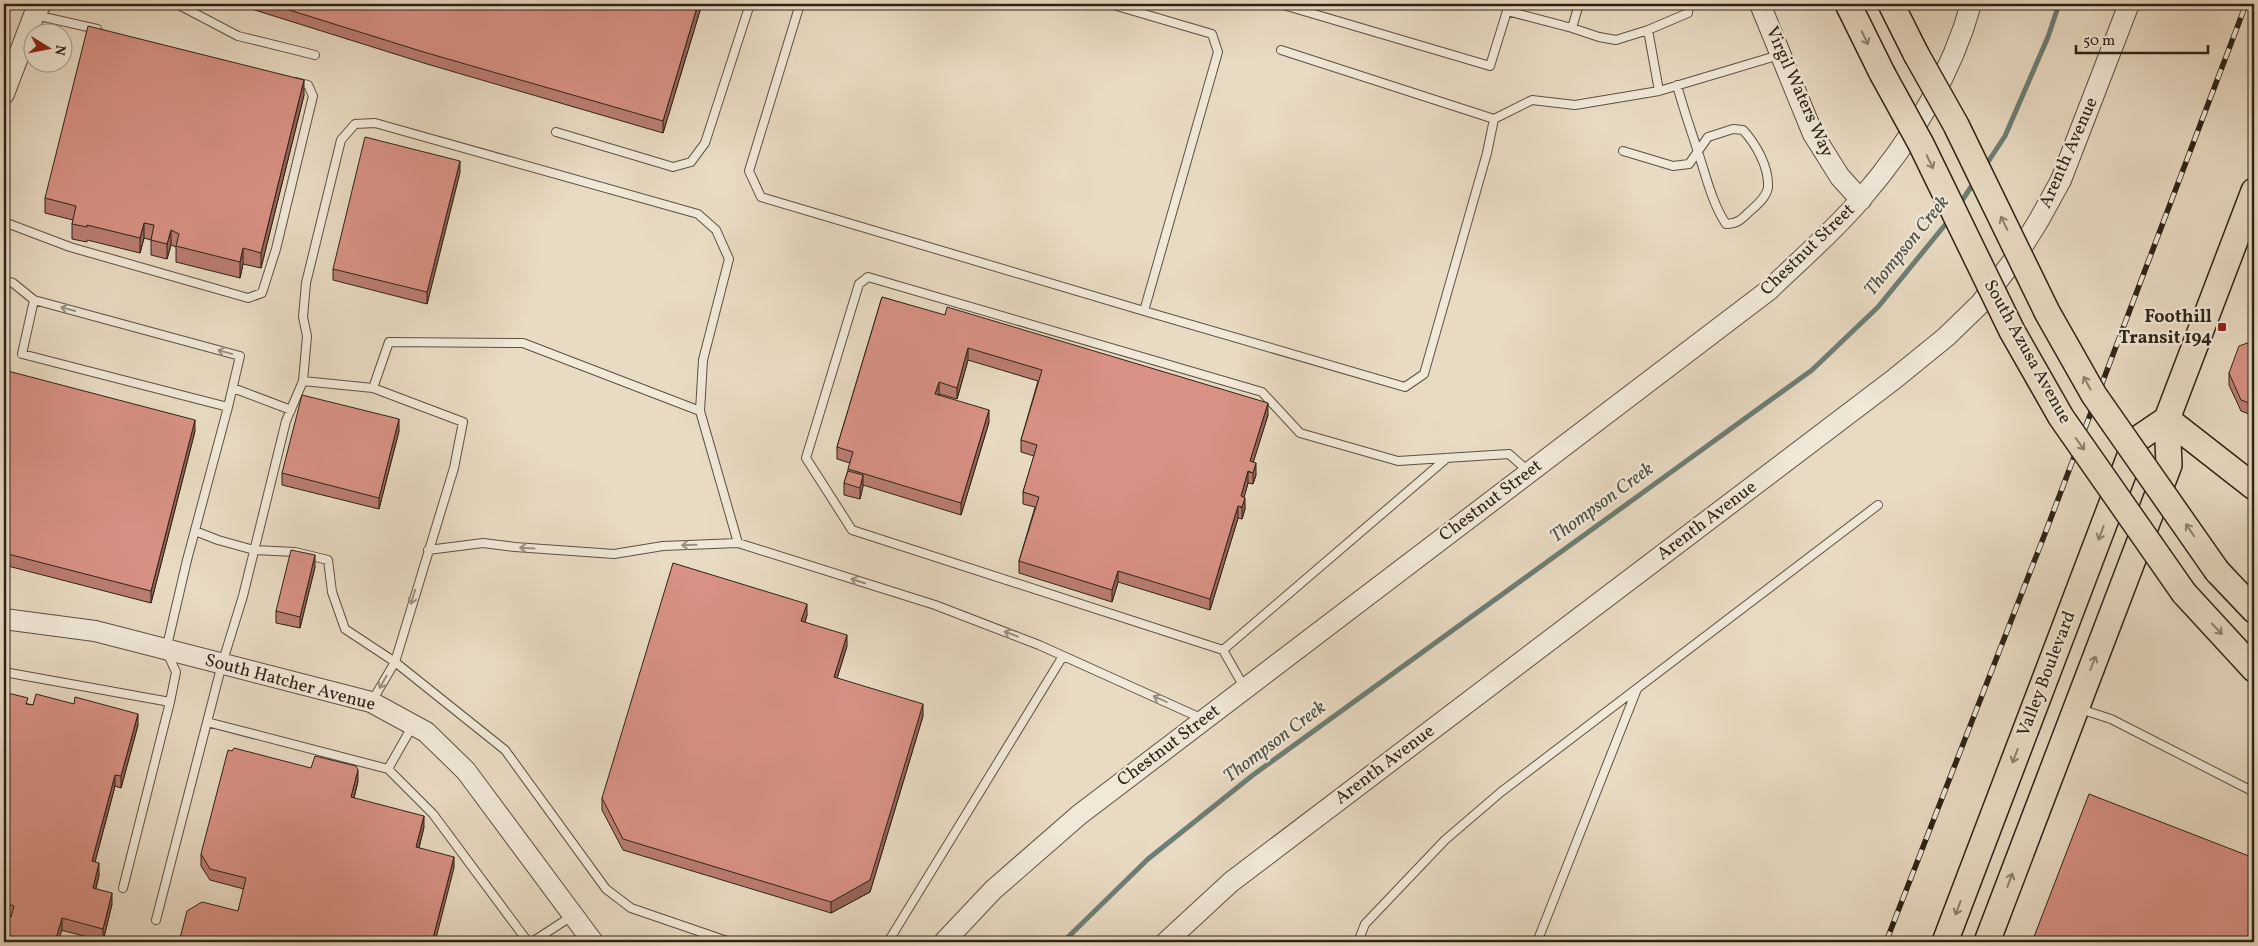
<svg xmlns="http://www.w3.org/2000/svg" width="2258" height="946" font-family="Vollkorn,serif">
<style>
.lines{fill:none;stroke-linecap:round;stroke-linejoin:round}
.stream{stroke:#6d7e75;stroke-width:5}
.service-casing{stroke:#5c5142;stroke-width:10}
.tertiary-casing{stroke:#5c5142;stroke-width:22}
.primary-casing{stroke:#2d2317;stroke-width:28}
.service{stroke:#f1e8d8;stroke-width:8}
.tertiary{stroke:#f1e8d8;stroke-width:20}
.primary{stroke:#e9dbc3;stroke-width:25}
.rail-casing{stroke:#2d2317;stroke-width:5.5}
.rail{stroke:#f1e8d8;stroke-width:4;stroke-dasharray:11;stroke-linecap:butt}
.primary-bridge-casing{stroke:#2d2317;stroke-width:28;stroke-linecap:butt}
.primary-bridge{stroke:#e9dbc3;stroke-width:25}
.wall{fill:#ba7d72;stroke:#2d2317}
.shaded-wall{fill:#97665c;stroke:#2d2317}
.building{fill:#d89184;stroke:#2d2317}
.oneway{stroke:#8b7f6d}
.oneway2{stroke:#998f81}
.poi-dot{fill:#8f2418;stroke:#f1e8d8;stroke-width:2}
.labels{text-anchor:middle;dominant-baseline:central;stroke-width:4.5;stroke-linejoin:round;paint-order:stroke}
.street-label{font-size:18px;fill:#2d2317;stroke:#f1e8d8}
.poi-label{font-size:18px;font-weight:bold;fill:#2d2317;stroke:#f1e8d8;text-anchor:end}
.water-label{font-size:19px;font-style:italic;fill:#4d5146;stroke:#f1e8d8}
</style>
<rect width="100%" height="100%" fill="#e9dbc3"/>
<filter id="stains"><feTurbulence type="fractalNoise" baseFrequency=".004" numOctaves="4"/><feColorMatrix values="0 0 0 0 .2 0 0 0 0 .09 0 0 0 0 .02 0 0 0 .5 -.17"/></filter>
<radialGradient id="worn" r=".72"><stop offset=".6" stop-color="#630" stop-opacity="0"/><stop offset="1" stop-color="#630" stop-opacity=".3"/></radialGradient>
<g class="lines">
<!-- stream -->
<path class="stream" d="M1984,168L2005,136L2048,37L2059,4
M1959,205L1975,181
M1063,942L1148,859L1253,775L1812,370L1878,307L1949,220"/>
<!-- service casing -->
<g class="service-casing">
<path id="service" d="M177,4L238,36L315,55
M800,4L749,171L761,197L1144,311
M1110,4L1212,34L1218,52L1144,311L1405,387L1424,374L1487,153L1494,119L1532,100L1575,105L1659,91
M1280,4L1490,66L1507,11L1572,28L1579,4
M1689,4L1688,13L1648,30L1659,91L1779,55
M35,15L97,29
M1572,28L1599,37L1616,40L1648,30
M1281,50L1494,119
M556,132L673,167L691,162L705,143L750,4
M1623,151L1673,166L1689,164L1708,137L1733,129L1743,130C1756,144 1769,167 1768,187C1767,197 1756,206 1749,212C1742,219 1737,224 1726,224C1712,203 1706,176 1698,152C1691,130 1683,108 1677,85
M4,222L70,247L248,298L262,293L276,249L313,96L308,85L296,82
M4,281L13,283L34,300L22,354L228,407L187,560L166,650L176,672L170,702
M34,300L240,356L228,407
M303,381L307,336L303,317L306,283L341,140L355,124L375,123L698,214L716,230L729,259L703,360L700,411
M233,388L291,410
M195,531L218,540L254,550L295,552L328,560L332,592L345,629L395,662L505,750L606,889L631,908L730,942
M428,550L483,543L515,547L614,554L663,546L738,543L935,605L1039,645L1203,719
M1223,650L1447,458
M4,672L170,702L123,888
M1244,687L1223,650L852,530L806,458L859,284L868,277L1262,392L1300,433L1398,461L1509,454L1528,471
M372,701L395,662L454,468L463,422L373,388L389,342L523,343L700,411L738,543
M2080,709L2111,719L2254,792
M207,722L388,769L433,814L528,942
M388,769L413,725
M156,920L222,664L243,596L286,421L303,381L373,388
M532,942L572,916
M888,942L1063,656
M1358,942L1365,924L1445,840L1501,792L1878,505
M1537,942L1637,689"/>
</g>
<!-- tertiary casing -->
<g class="tertiary-casing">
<path id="tertiary" d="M1760,4L1813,134L1840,177L1861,200
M4,94L34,15L41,4
M4,619L95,631L371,702L426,732L466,771L593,942
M944,942L993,890L1079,815L1769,290C1800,260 1834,231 1861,199C1910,142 1951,76 1971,4
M1166,942L1231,882L1893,380L1946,337L1980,304L2016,257L2039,220L2061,180L2129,4"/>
</g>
<!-- primary casing -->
<g class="primary-casing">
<path id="primary" d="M1848,4L1882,73
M1891,4L1916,54
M2167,419L2254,487
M2217,571L2254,610
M2184,593L2254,669
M1945,942L2136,440L2167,419
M1987,942L2169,465L2167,419L2254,191"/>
</g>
<!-- service -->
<use href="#service" class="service"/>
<!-- tertiary -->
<use href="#tertiary" class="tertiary"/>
<!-- primary -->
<use href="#primary" class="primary"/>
<!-- rail casing -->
<g class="rail-casing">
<path id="rail" d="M1886,942L2046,531L2246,4"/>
</g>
<!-- rail -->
<use href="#rail" class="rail"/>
<!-- primary-bridge casing -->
<g class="primary-bridge-casing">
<path id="primary-bridge" d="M1916,54L1956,125L2047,312L2094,395L2217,571
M1882,73L1921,144L2012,331L2061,417L2184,593"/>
</g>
<!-- primary-bridge -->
<use href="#primary-bridge" class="primary-bridge"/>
</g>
<!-- wall -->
<path class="wall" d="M245,4H702L663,133L427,64L245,7Z
M304,95L261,268L243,264L240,278L176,262V247L171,245L167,259L151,255V240L144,238L140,253L87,240V242L72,239V224L73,220L45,213V198Z
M460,172L427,304L333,280V269Z
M882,297L1268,415L1253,462L1256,475L1253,484L1248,483L1244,497L1245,509L1242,519L1238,518L1210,610L1118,582L1112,602L1019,573V561L1035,507L1023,504V492L1034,456L1021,452V440L1038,381L968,360L957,399L939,394L938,395L989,422L961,515L863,485L860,499L844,495V483L850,463L837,459V447Z
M2254,337V416L2241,411L2229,385V373L2253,341Z
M4,370L195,431L151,603L4,565Z
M399,431L379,509L282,485V473Z
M315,567L300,628L276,623V611Z
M807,615L805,622L847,646L837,678L923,716L870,892L831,913L623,850L602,810V798Z
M4,692L28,704L138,725L121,788L115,786L95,862L99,875L96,889L112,904L103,941L11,917V916L4,915Z
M358,781L354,798L424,827L419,848L454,868L238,911L244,889L210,880L201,866V854Z"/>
<!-- shaded-wall -->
<path class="shaded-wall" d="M698,4H702L663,133V121Z
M304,80V95L261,268V253Z
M460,161V172L427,304V292Z
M144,223V238L140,253V238Z
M171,230V245L167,259V244Z
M243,248V264L240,278V262Z
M968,348V360L957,399V388Z
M939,382V394L935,405V394Z
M1268,403V415L1250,473V461Z
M989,410V422L961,515V503Z
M399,419V431L379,509V498Z
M195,420V431L151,603V591Z
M1256,463V475L1253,484V473Z
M1248,471V483L1241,508V496Z
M863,475V487L860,499V488Z
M1245,498V509L1242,519V507Z
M1238,506V518L1210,610V599Z
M315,555V567L300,628V617Z
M1118,571V582L1112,602V590Z
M807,604V615L801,633V621Z
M847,635V646L834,688V677Z
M923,704V716L870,892L831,913V902Z
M138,714V725L121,788V776Z
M358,770V781L351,809V797Z
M115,775V786L92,873V861Z
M424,816V827L416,859V847Z
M454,857V868L435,942H432Z
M99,863V875L93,900V888Z
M112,893V904L103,941V929Z
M62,918V930L58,942H55Z"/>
<!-- building -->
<path class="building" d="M270,4H698L663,121L427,53Z
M88,26L304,80L261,253L243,248L240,262L176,246L179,234L171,230L167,244L151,240L154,225L144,223L140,238L87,225V227L72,224L76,206L45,198Z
M365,137L460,161L427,292L333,269Z
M882,297L945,315L947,307L1268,403L1250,461L1256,463L1253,473L1248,471L1241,496L1245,498L1242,507L1238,506L1210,599L1118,571L1112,590L1019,561L1039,497L1023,492L1037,445L1021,440L1042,370L968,348L957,388L939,382L935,394L989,410L961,503L848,469L853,452L837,447Z
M2254,337V405L2241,400L2229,373L2239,346L2253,341Z
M4,370L195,420L151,591L4,553Z
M302,395L399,419L379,498L282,473Z
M848,471L863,475L860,488L844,483Z
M291,550L315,555L300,617L276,611Z
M673,563L807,604L801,621L847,635L834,677L923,704L870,880L831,902L623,839L602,798Z
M4,692L28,698L26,704L33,705L36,694L74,704L75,697L138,714L121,776L115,775L92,861L99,863L93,888L112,893L103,929L62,918L55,942H4V915L11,917L14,906L4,903Z
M234,748L311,768L315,756L356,766L358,770L351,797L424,816L416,847L454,857L432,942H179L187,911L202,902L238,911L246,878L210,869L201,854L228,750L232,751Z
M2089,794L2254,858V942H2032Z"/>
<!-- one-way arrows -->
<defs><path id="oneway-shaft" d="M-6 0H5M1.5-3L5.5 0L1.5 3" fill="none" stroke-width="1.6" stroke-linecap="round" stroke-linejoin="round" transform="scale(1.25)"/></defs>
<g class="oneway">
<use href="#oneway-shaft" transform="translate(1865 38) rotate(64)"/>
<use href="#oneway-shaft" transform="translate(1930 162) rotate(64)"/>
<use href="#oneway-shaft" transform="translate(2004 223) rotate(-116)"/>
<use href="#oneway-shaft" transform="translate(2087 383) rotate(-119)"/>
<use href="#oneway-shaft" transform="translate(2080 444) rotate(54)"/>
<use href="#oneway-shaft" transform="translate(2190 530) rotate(-124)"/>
<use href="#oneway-shaft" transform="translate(2101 533) rotate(111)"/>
<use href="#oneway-shaft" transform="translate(2217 629) rotate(47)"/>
<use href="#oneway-shaft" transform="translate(2093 663) rotate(-69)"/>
<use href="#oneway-shaft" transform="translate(2015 756) rotate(111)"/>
<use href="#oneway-shaft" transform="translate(2010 880) rotate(-69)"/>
<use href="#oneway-shaft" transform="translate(1958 908) rotate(111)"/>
</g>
<g class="oneway2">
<use href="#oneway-shaft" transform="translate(68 309) rotate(-165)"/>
<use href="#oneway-shaft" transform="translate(225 352) rotate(-165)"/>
<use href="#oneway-shaft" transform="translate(689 545) rotate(178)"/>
<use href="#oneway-shaft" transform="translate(527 548) rotate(-177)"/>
<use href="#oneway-shaft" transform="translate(858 581) rotate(-163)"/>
<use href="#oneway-shaft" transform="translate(413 597) rotate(107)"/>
<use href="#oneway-shaft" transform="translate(1011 634) rotate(-159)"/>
<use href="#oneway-shaft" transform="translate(383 682) rotate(120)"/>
<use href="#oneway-shaft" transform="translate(1160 699) rotate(-156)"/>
</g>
<!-- markers -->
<rect class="poi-dot" x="2217" y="322" width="10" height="10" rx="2.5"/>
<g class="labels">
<!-- street labels -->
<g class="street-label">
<text transform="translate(1799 92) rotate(66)">Virgil Waters Way</text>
<text transform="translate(2069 153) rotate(-66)">Arenth Avenue</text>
<text transform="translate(1808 250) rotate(-44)">Chestnut Street</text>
<text transform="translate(2027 352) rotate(61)">South Azusa Avenue</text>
<text transform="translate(1491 501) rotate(-37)">Chestnut Street</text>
<text transform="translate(1707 521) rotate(-37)">Arenth Avenue</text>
<text transform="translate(2047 674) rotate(-69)">Valley Boulevard</text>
<text transform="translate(290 683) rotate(15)">South Hatcher Avenue</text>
<text transform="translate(1169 746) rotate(-37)">Chestnut Street</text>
<text transform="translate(1385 765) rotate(-37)">Arenth Avenue</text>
</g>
<!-- poi labels -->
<g class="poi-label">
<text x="2212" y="317">Foothill<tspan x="2212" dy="21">Transit 194</tspan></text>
</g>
<!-- water labels -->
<g class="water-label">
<text transform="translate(1907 246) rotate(-51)">Thompson Creek</text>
<text transform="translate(1602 503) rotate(-36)">Thompson Creek</text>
<text transform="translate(1275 742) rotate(-37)">Thompson Creek</text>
</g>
</g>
<!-- margin -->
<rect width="2258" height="946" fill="none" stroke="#e9dbc3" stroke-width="20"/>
<rect x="5" y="5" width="2248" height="936" fill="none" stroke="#2d2317" stroke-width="2.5"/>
<rect x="10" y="10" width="2238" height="926" fill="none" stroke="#2d2317"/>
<!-- north arrow -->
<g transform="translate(48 48) rotate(100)"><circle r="24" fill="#f1e8d8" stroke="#a3998b"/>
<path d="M0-4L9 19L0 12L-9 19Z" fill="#8f2418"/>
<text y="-8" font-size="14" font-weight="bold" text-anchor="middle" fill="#2d2317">N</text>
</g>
<!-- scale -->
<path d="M2076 45v8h132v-8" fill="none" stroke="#2d2317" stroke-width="2.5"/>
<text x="2083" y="45" font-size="15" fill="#2d2317" stroke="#f1e8d8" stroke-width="4" paint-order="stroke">50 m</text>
<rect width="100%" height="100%" filter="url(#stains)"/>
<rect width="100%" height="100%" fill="url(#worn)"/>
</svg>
